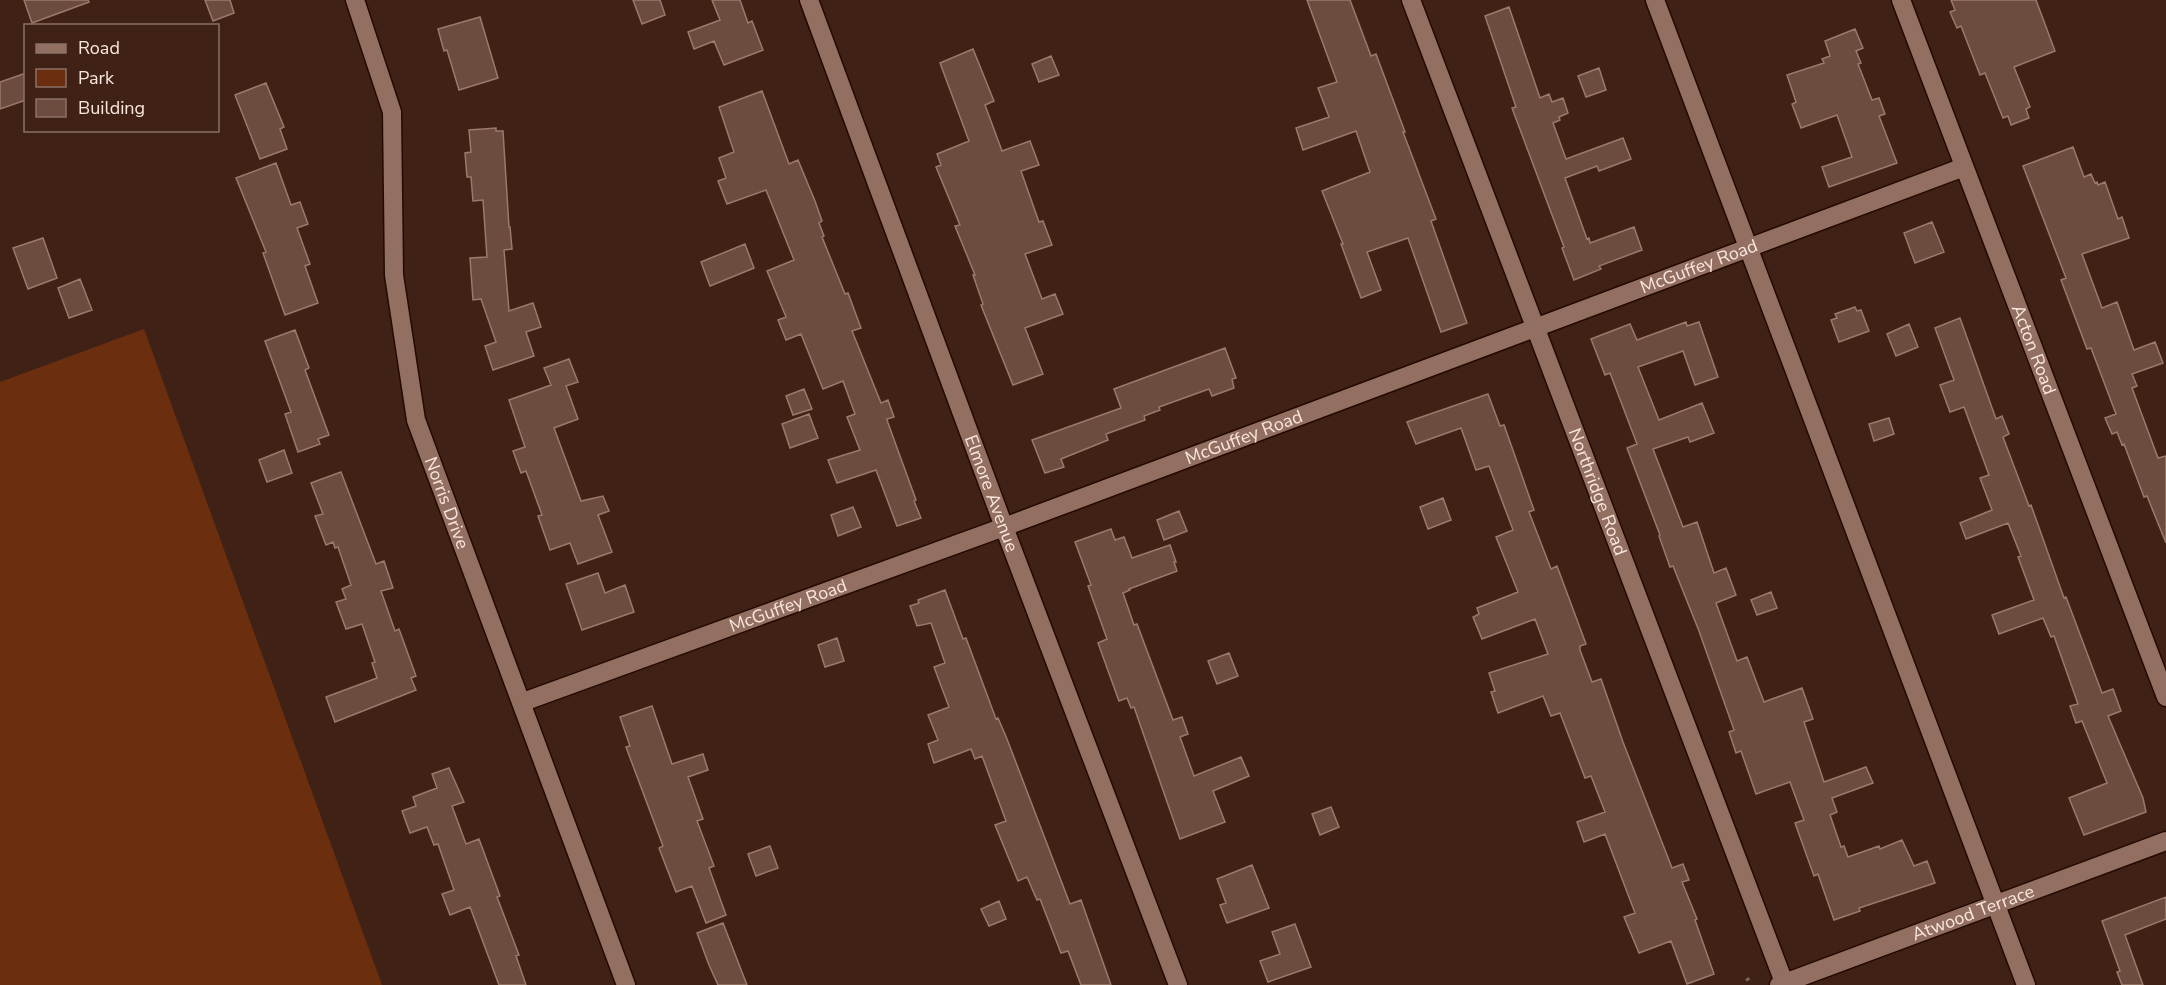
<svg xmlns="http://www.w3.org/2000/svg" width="2166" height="985" font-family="'Nunito Sans',sans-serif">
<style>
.green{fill:#6b2e0f}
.building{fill:#6c4c3e;stroke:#9c796a;stroke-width:1.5}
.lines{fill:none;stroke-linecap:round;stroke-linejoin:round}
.minor-casing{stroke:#250a01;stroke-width:21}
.path{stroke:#7e6458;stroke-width:4;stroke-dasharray:3 4.5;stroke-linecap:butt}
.minor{stroke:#926f60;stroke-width:18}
.labels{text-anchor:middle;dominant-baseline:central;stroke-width:5;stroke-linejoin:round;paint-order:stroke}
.street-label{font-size:18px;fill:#fae6de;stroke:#3f2215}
</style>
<rect width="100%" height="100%" fill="#3f2215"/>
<!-- green -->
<path class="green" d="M144,329L382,985H0V382Z"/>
<!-- building -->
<path class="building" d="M24,0H88L89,2L32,23Z
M205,0H230L234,13L213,21Z
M633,0H660L665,15L642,24Z
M712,0H740L748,23L752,21L763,50L724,65L714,41L694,49L688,32L720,20Z
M1307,0H1350L1371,56L1376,54L1405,132H1403L1436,219L1431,221L1467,323L1441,332L1408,238L1367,252L1381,290L1361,298L1341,244H1343L1322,191L1370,172L1356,131L1303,150L1296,128L1329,117L1318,88L1337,82Z
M1951,0H2036L2055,51L2014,67L2030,107L2026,109L2029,118L2011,125L2008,116L2003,118L1985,73L1980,75L1961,26L1957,28L1950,12L1955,10Z
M1509,7L1540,98L1549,94L1552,102L1563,98L1568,113L1559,117L1560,120L1553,123L1566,159L1623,138L1631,159L1599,171L1597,166L1565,178L1587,239L1589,238L1590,243L1634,227L1642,250L1599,266L1601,269L1574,280L1562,248L1564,247L1512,108L1516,107L1485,16Z
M480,17L498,78L459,90L447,50L444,51L438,29Z
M1855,29L1863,48L1856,51L1861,63L1858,64L1872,100L1879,98L1885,114L1879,116L1897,163L1829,187L1822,167L1852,157L1837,115L1801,128L1792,104L1796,102L1787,75L1824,63L1822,59L1830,56L1825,41Z
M973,49L994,101L985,105L1002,151L1030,141L1039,165L1021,171L1039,222L1043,221L1052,245L1025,254L1042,299L1055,294L1063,314L1025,328L1043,374L1013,385L981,305L983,304L973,275H975L955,226L960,225L936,167L941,165L937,154L969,141L940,63Z
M1051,56L1059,75L1039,82L1032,64Z
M1599,68L1606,90L1586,97L1578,76Z
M26,73V100L0,109V82Z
M266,83L284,127L280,129L287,149L260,159L235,95Z
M762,91L789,164L798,160L815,201L822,221L819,223L824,236L822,237L845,294L848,293L861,328L852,331L881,403L888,400L894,417L887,419L888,423L916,500L914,501L921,518L897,526L876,470L837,483L828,460L860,450L847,417L855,414L843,381L823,389L801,334L786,340L778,320L786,317L767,271L794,260L766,190L727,204L718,181L726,178L719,158L734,152L719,107Z
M496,128V131H503L509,227H510L512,249L504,250L509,311L533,303L541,327L526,332L534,356L493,370L485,346L496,342L481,299L473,300L470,258L487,257L483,200L473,201L471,177H467L465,153L471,152L469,130Z
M2073,147L2084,177L2091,174L2095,183L2097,182L2098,185L2105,182L2118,219L2122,217L2129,238L2082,254L2102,308L2117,302L2134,350L2155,342L2163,363L2132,374L2137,386L2132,388L2158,458L2166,456V543L2147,496L2144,497L2124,444L2122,445L2117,432L2112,434L2105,418L2116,414L2091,348L2087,349L2061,280L2066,278L2023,166Z
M276,163L291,205L300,202L308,224L297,228L310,264L305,266L318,303L285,315L263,253L266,252L236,178Z
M1932,222L1944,252L1915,263L1904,233Z
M43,238L57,278L28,289L13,248Z
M745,244L754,268L710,286L701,262Z
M80,279L92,310L69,318L58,288Z
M1855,307L1857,311L1861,310L1869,331L1839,342L1831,320L1837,318L1835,314Z
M1960,318L1996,419L2002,416L2009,434L2003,437L2006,445L2029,506L2031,505L2064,598L2066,597L2102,693L2113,689L2121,711L2108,716L2143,798L2146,812L2084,835L2069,798L2107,783L2082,721L2076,723L2070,706L2078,704L2054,636L2051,637L2043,618L1999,634L1992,615L2034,600L2018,557L2021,556L2008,523L1966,539L1960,523L1992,510L1980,478L1989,475L1964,407L1950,412L1940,385L1954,380L1935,328Z
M1686,322L1687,326L1699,322L1718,377L1695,385L1683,351L1638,367L1659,420L1702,403L1714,433L1690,442L1688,437L1653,449L1683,527L1697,522L1714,573L1726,568L1736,595L1716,603L1737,661L1747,657L1764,702L1802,688L1813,719L1804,722L1824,782L1866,767L1873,783L1832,798L1837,812L1830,815L1841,847L1844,846L1848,857L1879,846L1880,849L1902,840L1914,866L1927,861L1935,883L1859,908L1860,911L1834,920L1818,874L1814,876L1795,823L1804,820L1790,782L1756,794L1741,751L1736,753L1729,732L1734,730L1699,631L1673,566L1670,567L1659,536L1660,535L1627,448L1637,444L1610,373L1605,375L1591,339L1630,324L1637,340Z
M1909,324L1918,347L1896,356L1887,334Z
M295,330L309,368L305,370L329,435L318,439L320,444L298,452L285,414L291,412L265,341Z
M1225,348L1236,378L1232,379L1234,388L1212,396L1209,389L1159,407L1160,410L1144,416L1145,420L1106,434L1108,440L1061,459L1064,467L1045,473L1032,440L1121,408L1114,389Z
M569,359L578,382L566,386L578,419L554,428L581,501L603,496L609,511L598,515L612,552L578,564L570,543L550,550L538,516L542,515L526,471L521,473L513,451L525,447L509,400L551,385L544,368Z
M804,389L812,409L793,415L786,396Z
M1488,394L1500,426L1504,425L1534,510L1529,512L1551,569L1557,566L1586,644L1580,646V650L1592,682L1601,679L1623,742L1672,868L1683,864L1689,880L1682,882L1697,919L1695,920L1714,974L1687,984L1671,941L1639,953L1624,917L1635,913L1605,834L1584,842L1577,822L1605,812L1591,776L1585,778L1560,713L1551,716L1543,696L1498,713L1491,692L1495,691L1489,673L1548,654L1535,619L1482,639L1473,617L1479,614L1477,608L1518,592L1496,537L1513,530L1489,466L1476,470L1461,428L1416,444L1407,422Z
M809,414L818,438L790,448L782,424Z
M1889,418L1894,434L1874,441L1869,424Z
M284,450L292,473L267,482L259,460Z
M341,472L376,564L384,561L393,588L381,591L395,631L399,629L416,676L411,678L416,690L335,722L326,697L377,678L372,663L375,662L362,624L346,629L336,602L346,599L342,589L351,585L338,547L335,548L333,542L326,545L315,516L323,514L311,483Z
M1443,498L1451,520L1428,529L1420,507Z
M853,507L861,527L838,536L831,515Z
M1179,511L1187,531L1164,540L1157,520Z
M1111,529L1115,540L1124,537L1132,558L1170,545L1176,562H1174L1177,571L1129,589L1130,590L1123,593L1134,625L1137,624L1173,720L1182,717L1188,734L1180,737L1194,776L1241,757L1249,776L1213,791L1225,822L1180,839L1134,707L1131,708L1127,698L1119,701L1098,643L1107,639L1088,586L1091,585L1075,542Z
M598,573L605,593L625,585L634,612L582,630L566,584Z
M945,590L963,639L966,638L996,719L998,718L1007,739L1070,904L1081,900L1111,985H1081L1068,951L1061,953L1040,899L1037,900L1027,877L1018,881L995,825L1006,821L982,756L975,759L971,749L934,763L928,744L938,740L928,715L949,707L934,667L945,663L931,623L917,626L910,606L919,603L918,600Z
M1771,592L1777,608L1757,615L1751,600Z
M837,638L844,661L825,667L818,645Z
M1229,653L1238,676L1217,684L1208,661Z
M652,706L672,764L703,754L708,770L688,777L703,819L697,821L714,866L709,868L726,915L706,923L692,886L676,892L659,848L663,846L626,747L630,746L620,717Z
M449,768L464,802L452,806L466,844L479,839L500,896L497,897L519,955L516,956L526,985H499L470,907L450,915L442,894L454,890L438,844L434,845L427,827L410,833L402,811L416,806L413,797L437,788L432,774Z
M1331,807L1339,827L1320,835L1312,814Z
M770,846L778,868L756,876L748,854Z
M1252,865L1269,908L1227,923L1220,905L1226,903L1217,879Z
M2166,897V919L2125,935L2143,985H2122L2117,972L2120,971L2102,921Z
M999,901L1006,919L989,926L981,909Z
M723,923L747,985H718L709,965L697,933Z
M1295,924L1311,967L1268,982L1260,961L1280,954L1272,932Z"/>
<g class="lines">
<!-- minor casing -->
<g class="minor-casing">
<g id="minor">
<path id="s1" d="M355,0L392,112L394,275L416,420L626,985"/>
<path id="s2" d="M809,0L1004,527L1178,985"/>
<path id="s3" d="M1411,0L1785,985"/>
<path d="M1655,0L2026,985"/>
<path id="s4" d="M1901,0L2166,697"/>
<path id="s5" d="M523,702L1004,527L1964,167"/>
<path id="s6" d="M1779,985L2166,841"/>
</g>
</g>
<!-- path -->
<path class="path" d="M1747,978L1749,982"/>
<!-- minor -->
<use href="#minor" class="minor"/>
</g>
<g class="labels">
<!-- street labels -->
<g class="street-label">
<text stroke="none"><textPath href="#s5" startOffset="1254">McGuffey Road</textPath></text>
<text stroke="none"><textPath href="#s4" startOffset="374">Acton Road</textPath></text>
<text stroke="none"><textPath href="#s5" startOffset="768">McGuffey Road</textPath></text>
<text stroke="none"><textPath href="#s2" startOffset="526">Elmore Avenue</textPath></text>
<text stroke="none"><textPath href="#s3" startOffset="526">Northridge Road</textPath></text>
<text stroke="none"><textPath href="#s1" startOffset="516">Norris Drive</textPath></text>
<text stroke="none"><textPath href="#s5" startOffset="282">McGuffey Road</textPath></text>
<text stroke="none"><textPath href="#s6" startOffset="207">Atwood Terrace</textPath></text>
</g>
</g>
<!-- legend -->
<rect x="24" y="24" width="195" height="108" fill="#3f2215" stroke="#8a7065" stroke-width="1.5"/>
<rect x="36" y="44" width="30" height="9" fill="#926f60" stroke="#8a7065" stroke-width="1.5"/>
<text x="78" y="54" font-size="18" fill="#fae6de">Road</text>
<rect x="36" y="69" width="30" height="18" fill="#6b2e0f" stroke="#8a7065" stroke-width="1.5"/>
<text x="78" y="84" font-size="18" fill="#fae6de">Park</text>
<rect x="36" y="99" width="30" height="18" fill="#6c4c3e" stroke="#8a7065" stroke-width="1.5"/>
<text x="78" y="114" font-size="18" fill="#fae6de">Building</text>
</svg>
